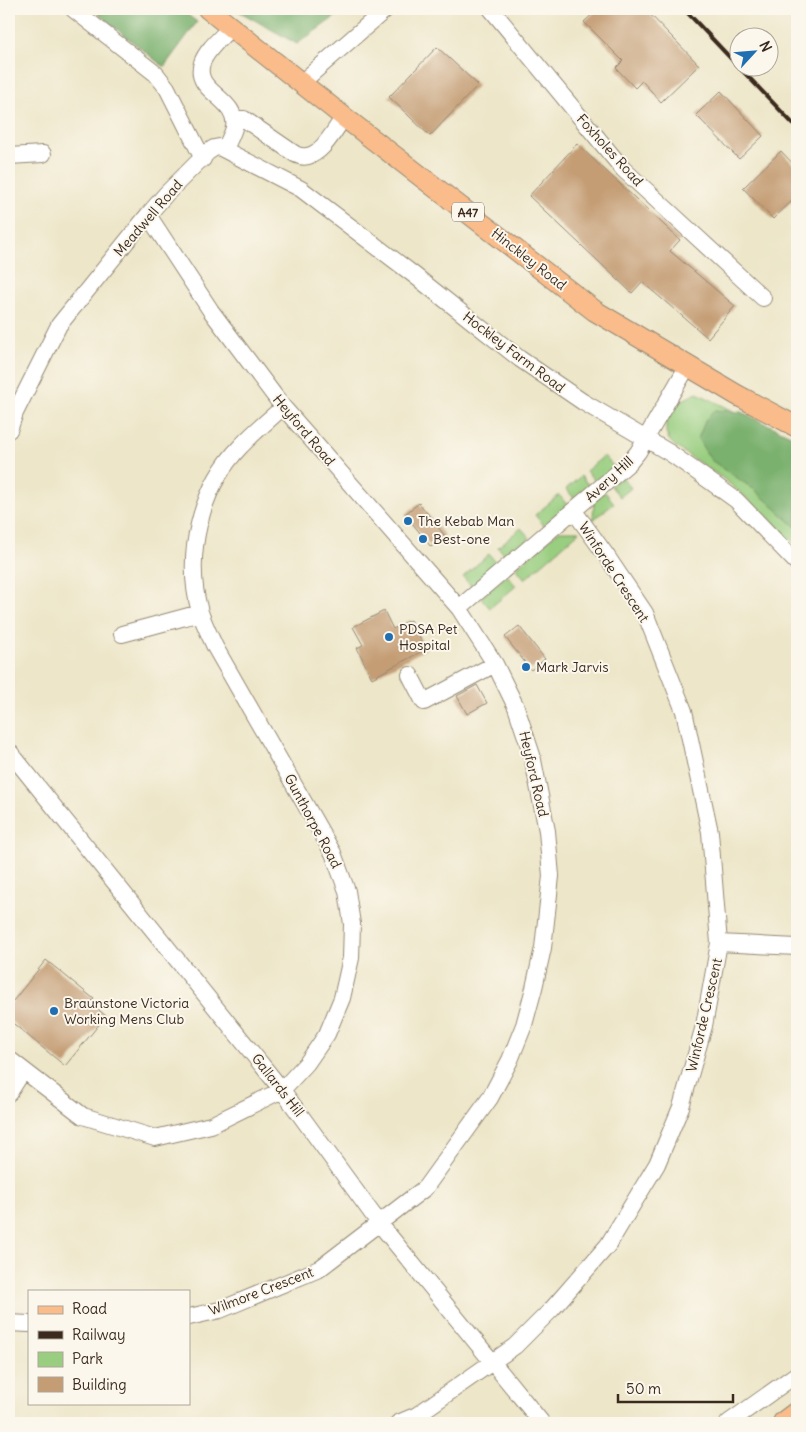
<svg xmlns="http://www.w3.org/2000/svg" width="806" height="1432" font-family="Delius,sans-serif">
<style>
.green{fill:#99ce80;stroke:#6a7c4f}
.forest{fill:#7ab16e;stroke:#5a6e46}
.building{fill:#c49d74}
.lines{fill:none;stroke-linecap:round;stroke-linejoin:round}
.minor-casing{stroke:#948874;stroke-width:18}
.major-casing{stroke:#948874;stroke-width:22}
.highway-casing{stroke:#948874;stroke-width:26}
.minor{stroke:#fff;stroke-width:16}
.major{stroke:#f9bc8a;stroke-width:20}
.highway{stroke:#f9bc8a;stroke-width:24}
.rail{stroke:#3b2a1e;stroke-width:4}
.poi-dot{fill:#1f6fb2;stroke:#fbf7ec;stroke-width:2}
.labels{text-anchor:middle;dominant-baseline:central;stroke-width:4;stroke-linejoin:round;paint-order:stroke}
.shield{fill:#fbf7ec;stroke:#75685c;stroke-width:1}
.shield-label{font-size:12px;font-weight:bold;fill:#3b2a1e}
.street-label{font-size:14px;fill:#3b2a1e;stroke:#fbf7ec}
.poi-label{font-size:14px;fill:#3b2a1e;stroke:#fbf7ec;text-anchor:start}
</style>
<rect width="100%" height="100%" fill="#fbf7ec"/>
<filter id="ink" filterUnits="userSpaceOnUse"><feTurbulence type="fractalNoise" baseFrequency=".02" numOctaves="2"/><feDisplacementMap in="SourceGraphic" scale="10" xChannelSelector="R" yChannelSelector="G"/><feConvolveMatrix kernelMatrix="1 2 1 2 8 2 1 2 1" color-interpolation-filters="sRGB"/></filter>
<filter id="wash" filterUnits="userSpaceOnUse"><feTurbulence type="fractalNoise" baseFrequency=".0096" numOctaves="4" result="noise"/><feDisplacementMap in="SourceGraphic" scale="20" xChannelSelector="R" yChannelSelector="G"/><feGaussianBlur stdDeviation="1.12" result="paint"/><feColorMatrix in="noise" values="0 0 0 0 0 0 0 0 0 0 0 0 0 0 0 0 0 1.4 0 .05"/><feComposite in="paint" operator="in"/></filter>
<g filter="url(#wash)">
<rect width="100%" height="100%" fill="#ede6c9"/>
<!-- green -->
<path class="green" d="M697,393L797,442V546L765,514L724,479L676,447L669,440L666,432V423L678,402Z
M604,456L614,467L596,482L586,471Z
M581,476L590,487L575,499L566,489Z
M622,477L631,488L620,497L611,486Z
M605,492L614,503L593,520L594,501Z
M559,495L568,506L544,526L535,515Z
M521,528L530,538L507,558L498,547Z
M559,531H580L525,579L516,568Z
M489,554L498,565L472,587L463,577Z
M507,575L516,586L490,608L481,598Z"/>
<!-- forest -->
<path class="forest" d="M92,9H180L197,22L164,67Z
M235,9H346L297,44Z
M715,410L741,412L797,438V528L755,490L711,460L698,439L706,419Z"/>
<g id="blocks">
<!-- building -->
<path class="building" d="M598,9H645L699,65L661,102L642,81L635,88L616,68L623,61L584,22Z
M437,47L478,85L430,136L389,97Z
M721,91L763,136L739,159L696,115Z
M577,144L680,240L670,251L735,306L708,338L642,282L632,293L529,196Z
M781,151L797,168V196L773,219L743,188Z
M419,503L445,536L431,547L405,514Z
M384,611L393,629L410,620L426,649L372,678L357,648L363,645L353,627Z
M519,626L545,659L531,670L505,637Z
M477,685L487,703L467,714L457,696Z
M46,960L94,999L90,1003L106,1016L65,1066L9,1020V1006Z"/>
</g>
</g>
<g filter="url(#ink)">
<use href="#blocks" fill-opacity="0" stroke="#948874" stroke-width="1"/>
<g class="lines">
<!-- minor casing -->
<g class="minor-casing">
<path id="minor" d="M73,9L156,74L167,88L203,159
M491,9L623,169L763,298
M301,83L386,9
M234,119H244L295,154C317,166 333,132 344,117
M225,149C228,142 232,135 234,128C239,97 192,93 202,63C206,50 222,37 231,27
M9,156L43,154
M148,215L211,311L283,407L459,608L495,664L516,707L532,755L547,831L551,876L543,948L534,988L524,1025L510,1060L490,1098L425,1188L319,1269L220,1310L189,1317
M9,430L15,413L59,325L148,215L166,194L208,152L214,148L219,147L301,189L414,275L520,359L583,402L670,453L697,472L736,500L797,563
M459,608L629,463L638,452L687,367
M122,634L200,613
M410,675L424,702L495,664
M9,751L282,1090L379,1223L542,1423
M719,943L797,947
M9,1059L83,1116L155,1138L211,1125L282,1090L307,1063L327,1034L342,998L351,958L352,924L347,891L333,853L215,647C210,636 204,624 200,612C184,556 200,488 241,446C254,432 269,420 283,407
M9,1093L23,1071
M9,1323L29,1324
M398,1423L417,1415L515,1346L552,1309L608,1245L657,1164L681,1107L704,1026L719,943L710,832L684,711L645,613L606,555L574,511
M728,1423L797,1374"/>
</g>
<!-- major casing -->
<g class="major-casing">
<path id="major" d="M208,9L344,117L595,311L737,395L797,427"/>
</g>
<!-- highway casing -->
<g class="highway-casing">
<path id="highway" d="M785,1423L797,1414"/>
</g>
<!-- minor -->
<use href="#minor" class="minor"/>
<!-- major -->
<use href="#major" class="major"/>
<!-- highway -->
<use href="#highway" class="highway"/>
<!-- rail -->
<path class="rail" d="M684,9L738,66
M740,68L797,128"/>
</g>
</g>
<!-- markers -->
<g class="poi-dot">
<circle cx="408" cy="521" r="5"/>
<circle cx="423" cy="539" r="5"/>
<circle cx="389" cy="637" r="5"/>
<circle cx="526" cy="667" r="5"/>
<circle cx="54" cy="1011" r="5"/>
</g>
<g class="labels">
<!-- shield labels -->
<rect class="shield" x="452" y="202.5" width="32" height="19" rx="4"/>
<g class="shield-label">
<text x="468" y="212">A47</text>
</g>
<!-- street labels -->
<g class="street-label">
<text transform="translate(610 150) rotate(48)">Foxholes Road</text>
<text transform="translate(148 218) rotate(-49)">Meadwell Road</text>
<text transform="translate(529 259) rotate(38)">Hinckley Road</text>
<text transform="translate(514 352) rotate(37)">Hockley Farm Road</text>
<text transform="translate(304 430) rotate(50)">Heyford Road</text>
<text transform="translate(609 479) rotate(-43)">Avery Hill</text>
<text transform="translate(614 572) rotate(57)">Winforde Crescent</text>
<text transform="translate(534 774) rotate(77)">Heyford Road</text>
<text transform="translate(313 821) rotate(62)">Gunthorpe Road</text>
<text transform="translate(704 1015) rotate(-77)">Winforde Crescent</text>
<text transform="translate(278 1085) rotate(52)">Gallards Hill</text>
<text transform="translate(261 1291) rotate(-21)">Wilmore Crescent</text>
</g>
<!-- poi labels -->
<g class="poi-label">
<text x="418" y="521">The Kebab Man</text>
<text x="433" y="539">Best-one</text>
<text x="399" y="629">PDSA Pet<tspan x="399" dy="16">Hospital</tspan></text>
<text x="536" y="667">Mark Jarvis</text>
<text x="64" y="1003">Braunstone Victoria<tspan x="64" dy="16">Working Mens Club</tspan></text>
</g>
</g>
<!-- margin -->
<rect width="806" height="1432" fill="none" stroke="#fbf7ec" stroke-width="30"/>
<!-- legend -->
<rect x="28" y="1290" width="162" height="115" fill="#fbf7ec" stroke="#aea59a"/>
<rect x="38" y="1306" width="25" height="8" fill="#f9bc8a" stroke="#aea59a"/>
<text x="72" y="1314" font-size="15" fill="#3b2a1e">Road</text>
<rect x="38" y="1331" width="25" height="8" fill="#3b2a1e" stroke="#aea59a"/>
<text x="72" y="1340" font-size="15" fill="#3b2a1e">Railway</text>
<rect x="38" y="1352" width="25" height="15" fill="#99ce80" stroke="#aea59a"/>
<text x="72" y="1364" font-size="15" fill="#3b2a1e">Park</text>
<rect x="38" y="1377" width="25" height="15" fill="#c49d74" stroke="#aea59a"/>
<text x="72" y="1390" font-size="15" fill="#3b2a1e">Building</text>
<!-- north arrow -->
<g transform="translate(754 52) rotate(64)"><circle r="24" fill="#fbf7ec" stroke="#aea59a"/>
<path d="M0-4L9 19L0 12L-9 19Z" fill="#1f6fb2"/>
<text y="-8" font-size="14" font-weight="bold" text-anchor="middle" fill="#3b2a1e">N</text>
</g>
<!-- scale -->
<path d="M618 1394v8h115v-8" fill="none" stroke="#3b2a1e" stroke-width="2.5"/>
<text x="626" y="1394" font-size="15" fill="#3b2a1e" stroke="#fbf7ec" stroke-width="4" paint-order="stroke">50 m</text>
</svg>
